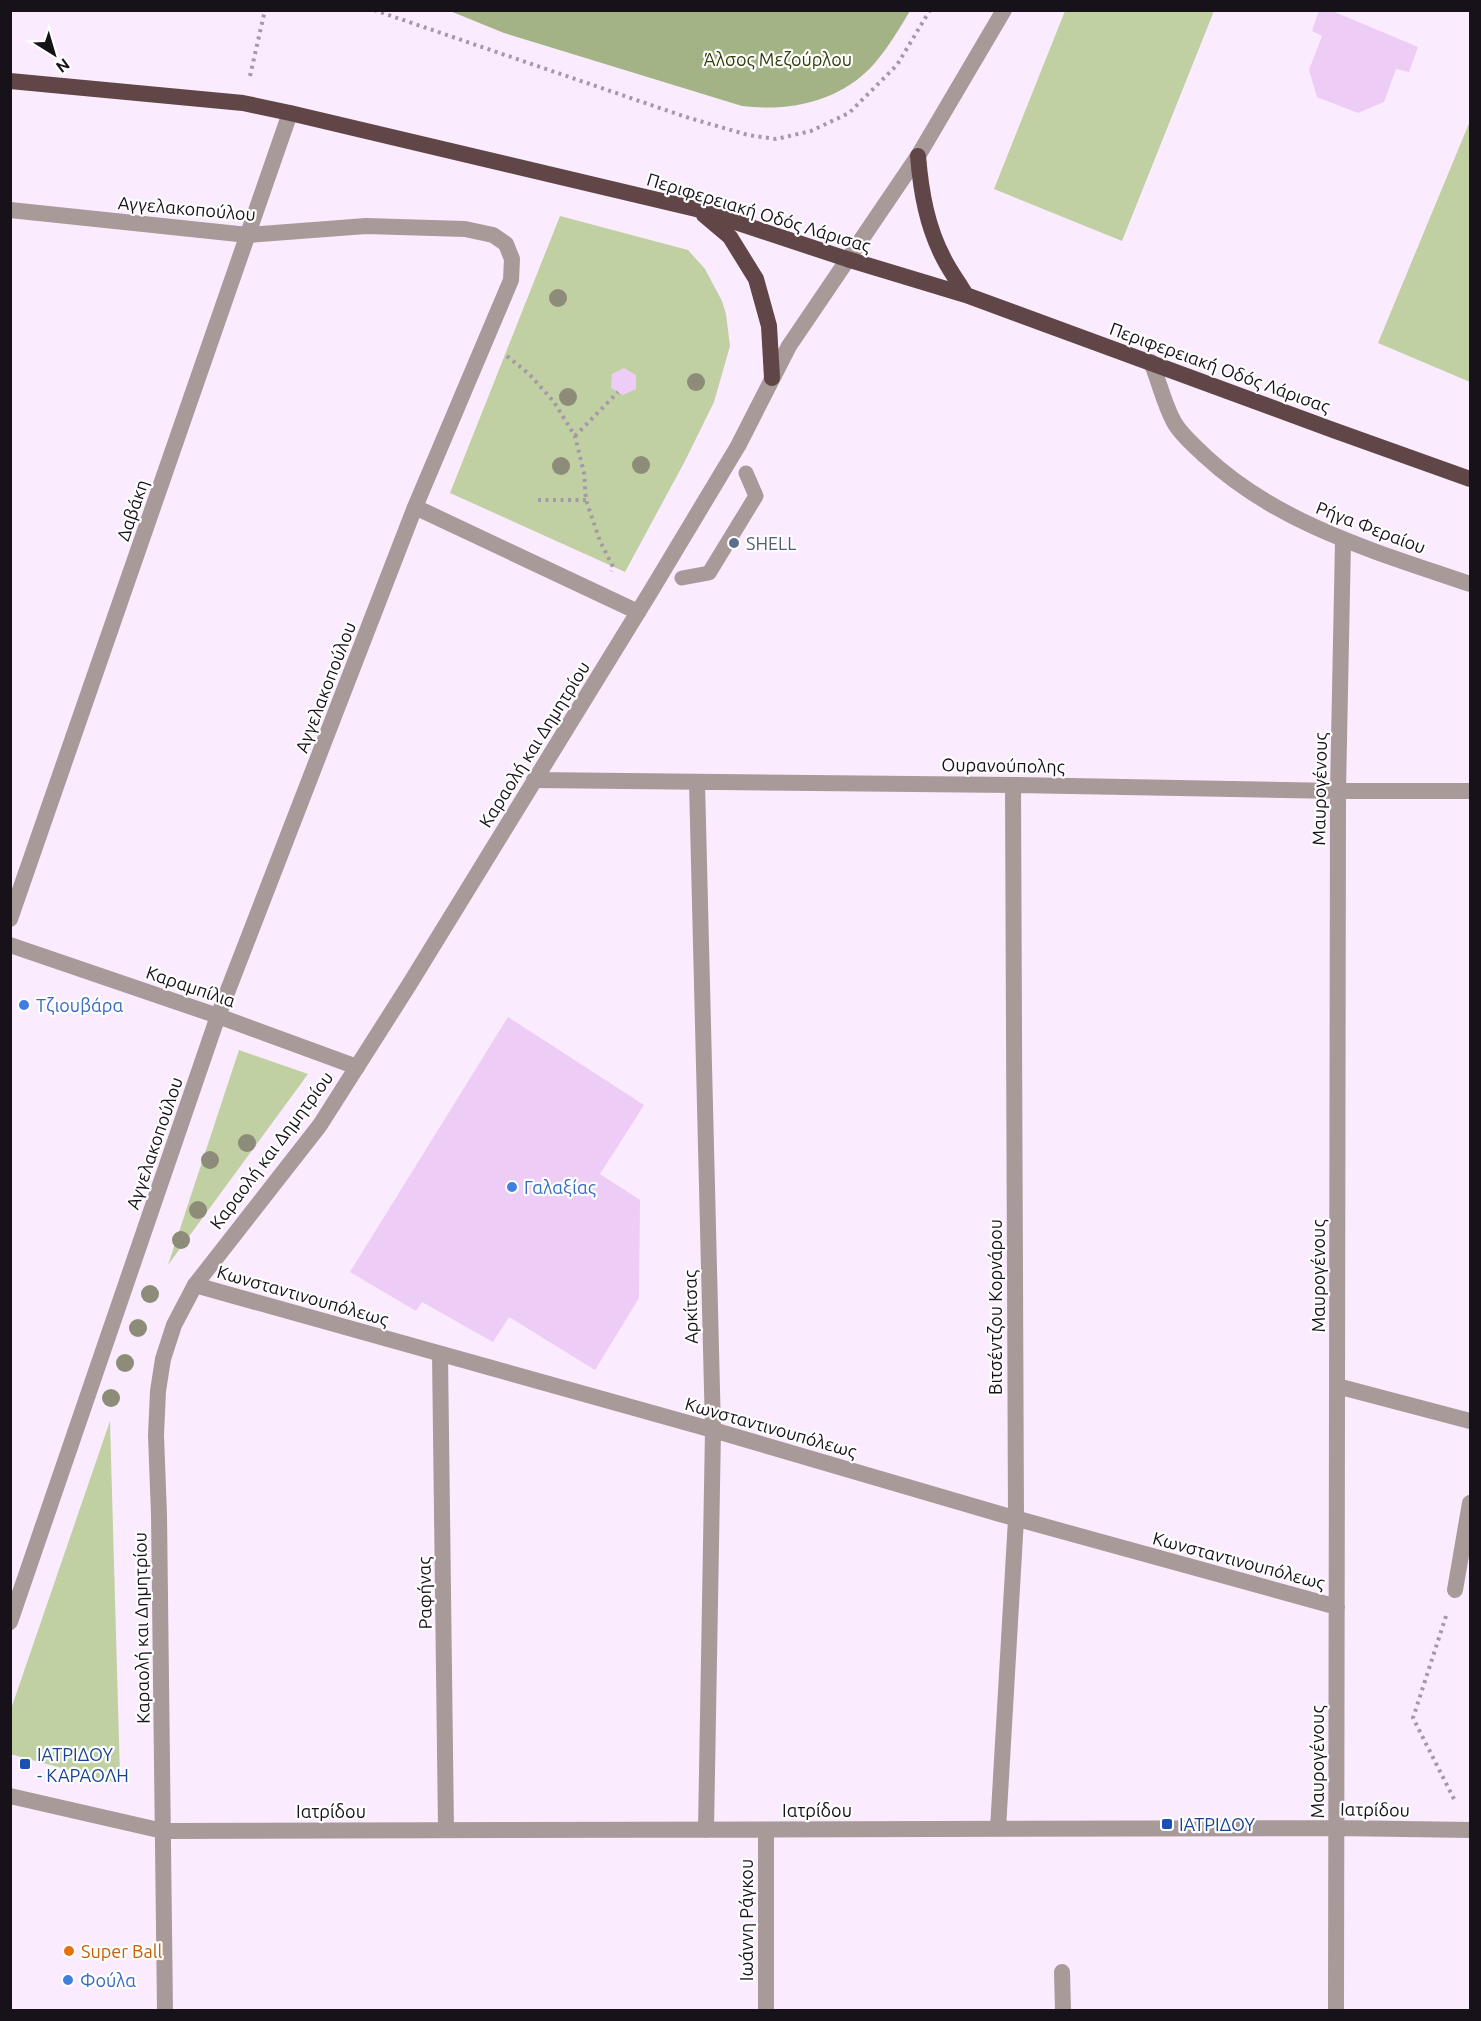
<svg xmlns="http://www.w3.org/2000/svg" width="1481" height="2021" font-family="Ubuntu,sans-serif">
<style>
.green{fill:#c0d0a3}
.forest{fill:#a3b385}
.building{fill:#edccf5}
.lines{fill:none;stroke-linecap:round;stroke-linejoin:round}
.path{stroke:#a599a8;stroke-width:4;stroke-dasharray:3 4.5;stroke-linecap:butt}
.service{stroke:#a89a99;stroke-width:15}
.minor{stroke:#a89a99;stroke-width:16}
.tertiary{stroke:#a89a99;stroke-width:16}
.trunk{stroke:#604646;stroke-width:16}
.tree{fill:#8c8c78}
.service-dot{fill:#5c6f8a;stroke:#fefefe;stroke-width:2}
.shop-dot{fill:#3f7fe0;stroke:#fefefe;stroke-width:2}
.transit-dot{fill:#1a4fb4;stroke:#fefefe;stroke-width:2}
.food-dot{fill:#e8710a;stroke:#fefefe;stroke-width:2}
.labels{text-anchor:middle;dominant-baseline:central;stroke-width:4.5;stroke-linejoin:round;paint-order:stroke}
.park-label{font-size:18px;fill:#313e09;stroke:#fefefe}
.street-label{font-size:18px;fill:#171119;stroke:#fefefe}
.service-label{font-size:18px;fill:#4e5e75;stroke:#fefefe;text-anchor:start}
.shop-label{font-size:18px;fill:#366cbe;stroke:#fefefe;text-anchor:start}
.transit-label{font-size:18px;fill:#164399;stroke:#fefefe;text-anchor:start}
.food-label{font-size:18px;fill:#c56008;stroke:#fefefe;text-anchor:start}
</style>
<rect width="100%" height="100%" fill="#fbebff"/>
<!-- green -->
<path class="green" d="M1065,11H1214L1122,241L994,189Z
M1470,121V382L1378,343Z
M560,216L688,250L705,269L722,301L726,314L730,346L714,402L685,461L625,572L450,493Z
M239,1050L308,1074L168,1265Z
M110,1421L120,1776L113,1782L10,1754L11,1709Z"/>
<!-- forest -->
<path class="forest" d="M450,11H910C899,29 888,48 874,64C840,102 789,112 742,106L504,33Z"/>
<!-- building -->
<path class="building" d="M1319,10H1330L1418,47L1409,72L1396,69L1384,102L1358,113L1317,97L1309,70L1322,36L1312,31Z
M624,368L636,375V389L623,395L611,388L612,374Z
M508,1017L644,1105L600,1174L640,1200L639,1298L595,1370L509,1317L493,1342L422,1302L416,1311L350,1272Z"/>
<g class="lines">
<!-- path -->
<path class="path" d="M374,10L686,117L748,135L776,139L811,131L849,113L897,65L930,10
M250,76L265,10
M507,356L529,374L554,402L575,436L584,473L586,500L600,541L613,567L611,571
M575,436L618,392
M538,500H586
M1446,1616L1413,1718L1456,1803"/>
<!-- service -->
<path class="service" d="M682,578L709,573L756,496L746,473"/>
<!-- minor -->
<path class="minor" d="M10,210L248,235L366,226L465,229L493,235L506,244L512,259L511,280L415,507L218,1016L10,1622
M1151,362C1159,381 1164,404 1174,422C1181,435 1195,446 1205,456C1279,525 1377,552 1470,584
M415,507L638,612
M534,780L1013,785L1338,791H1470
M697,782L713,1430L706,1830
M10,919L290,113
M10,945L218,1016L357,1067
M195,1285L713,1430L1000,1514L1337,1607
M440,1354L446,1830
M1337,1386L1470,1421
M1455,1590L1470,1503
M10,1796L163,1831L1336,1828L1470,1830
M998,1829L1016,1519L1013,785
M766,1830V2010
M1062,1972L1063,2010
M1336,2010L1338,791L1343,541"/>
<!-- tertiary -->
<path class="tertiary" d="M165,2010L159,1515L156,1435L158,1391L163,1359L174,1325L195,1285L320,1125L409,985L651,591L738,446L789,346L918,156L1004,10"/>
<!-- trunk -->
<path class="trunk" d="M10,81L243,103L290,113L696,209L847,259L966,295L1333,430L1470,479
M918,156C921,192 927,227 944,259C950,271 959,283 966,295
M704,215L730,237L756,279L769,326L772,378"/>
</g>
<!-- trees -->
<g class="tree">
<circle cx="558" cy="298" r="9"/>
<circle cx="696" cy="382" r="9"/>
<circle cx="568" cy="397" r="9"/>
<circle cx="641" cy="465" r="9"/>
<circle cx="561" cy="466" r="9"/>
<circle cx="247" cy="1143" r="9"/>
<circle cx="210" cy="1160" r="9"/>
<circle cx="198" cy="1210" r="9"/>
<circle cx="181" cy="1240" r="9"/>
<circle cx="150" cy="1294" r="9"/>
<circle cx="138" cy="1328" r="9"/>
<circle cx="125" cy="1363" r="9"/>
<circle cx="111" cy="1398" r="9"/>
</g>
<!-- markers -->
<circle class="service-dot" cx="734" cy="543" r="6"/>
<g class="shop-dot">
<circle cx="24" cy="1005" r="6"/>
<circle cx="512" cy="1187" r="6"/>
<circle cx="68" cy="1980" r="6"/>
</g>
<g class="transit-dot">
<rect x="19" y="1758" width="12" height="12" rx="3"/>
<rect x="1161" y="1818" width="12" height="12" rx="3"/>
</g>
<circle class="food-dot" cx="69" cy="1951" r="6"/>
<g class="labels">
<!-- park labels -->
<g class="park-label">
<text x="778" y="59">Άλσος Μεζούρλου</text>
</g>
<!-- street labels -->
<g class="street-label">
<text transform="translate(187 208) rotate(5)">Αγγελακοπούλου</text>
<text transform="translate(759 212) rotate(17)">Περιφερειακή Οδός Λάρισας</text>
<text transform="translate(1220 367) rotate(20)">Περιφερειακή Οδός Λάρισας</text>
<text transform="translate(132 510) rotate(-71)">Δαβάκη</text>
<text transform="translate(1371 527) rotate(21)">Ρήγα Φεραίου</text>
<text transform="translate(325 687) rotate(-69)">Αγγελακοπούλου</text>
<text transform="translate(534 744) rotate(-58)">Καραολή και Δημητρίου</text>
<text transform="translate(1003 765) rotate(1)">Ουρανούπολης</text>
<text transform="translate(1319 789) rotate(-89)">Μαυρογένους</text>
<text transform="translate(191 986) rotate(19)">Καραμπίλια</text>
<text transform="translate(154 1143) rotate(-71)">Αγγελακοπούλου</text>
<text transform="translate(271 1150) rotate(-53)">Καραολή και Δημητρίου</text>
<text transform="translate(1318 1276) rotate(-90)">Μαυρογένους</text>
<text transform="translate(303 1295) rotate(16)">Κωνσταντινουπόλεως</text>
<text transform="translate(690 1307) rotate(-91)">Αρκίτσας</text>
<text transform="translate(995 1307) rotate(-90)">Βιτσέντζου Κορνάρου</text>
<text transform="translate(771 1427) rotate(16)">Κωνσταντινουπόλεως</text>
<text transform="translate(1239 1560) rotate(15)">Κωνσταντινουπόλεως</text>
<text transform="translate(424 1593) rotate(-91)">Ραφήνας</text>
<text transform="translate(141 1628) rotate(-91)">Καραολή και Δημητρίου</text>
<text transform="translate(1317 1762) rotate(-90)">Μαυρογένους</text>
<text transform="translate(1375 1809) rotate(1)">Ιατρίδου</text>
<text x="817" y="1810">Ιατρίδου</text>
<text x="331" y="1811">Ιατρίδου</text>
<text transform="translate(746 1920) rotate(-90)">Ιωάννη Ράγκου</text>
</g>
<!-- service labels -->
<g class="service-label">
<text x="746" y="543">SHELL</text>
</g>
<!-- shop labels -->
<g class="shop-label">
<text x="36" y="1005">Τζιουβάρα</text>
<text x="524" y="1187">Γαλαξίας</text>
<text x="80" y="1980">Φούλα</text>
</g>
<!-- transit labels -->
<g class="transit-label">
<text x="37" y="1754">ΙΑΤΡΙΔΟΥ<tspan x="37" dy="21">- ΚΑΡΑΟΛΗ</tspan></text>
<text x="1179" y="1824">ΙΑΤΡΙΔΟΥ</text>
</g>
<!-- food labels -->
<g class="food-label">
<text x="81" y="1951">Super Ball</text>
</g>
</g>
<!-- border -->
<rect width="1481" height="2021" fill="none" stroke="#171119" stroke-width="24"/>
<!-- north arrow -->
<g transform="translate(54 54) rotate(143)" stroke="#fefefe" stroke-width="4.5" paint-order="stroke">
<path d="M0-4.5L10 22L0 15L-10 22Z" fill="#171119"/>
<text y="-9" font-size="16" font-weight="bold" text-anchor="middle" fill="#171119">N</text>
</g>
</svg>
